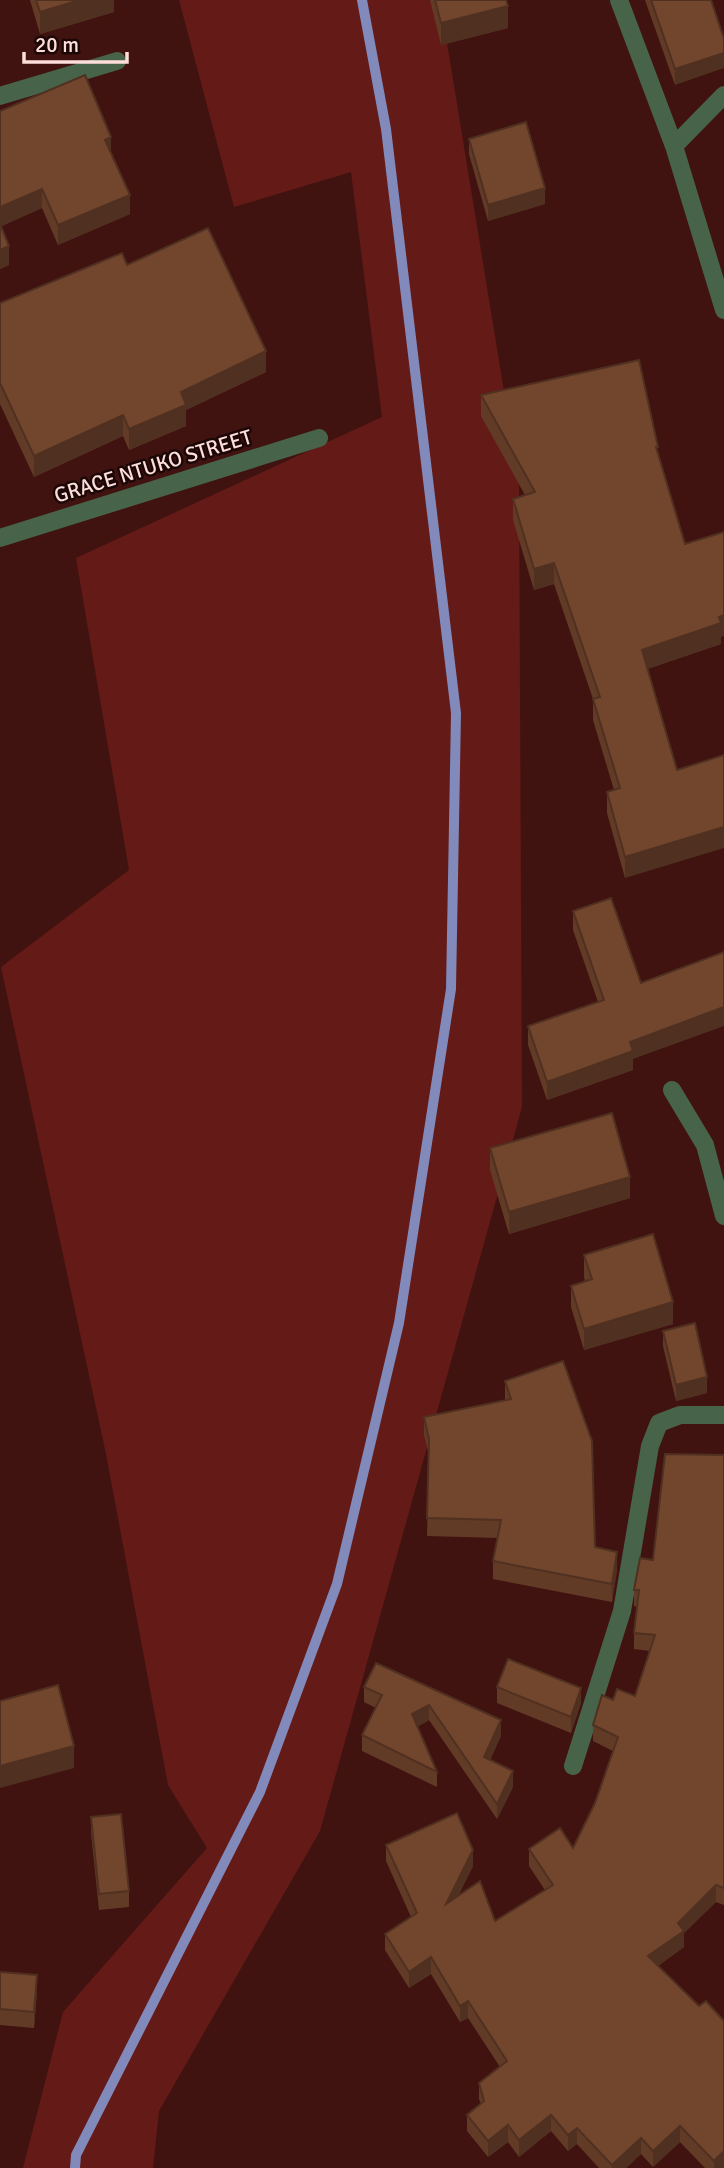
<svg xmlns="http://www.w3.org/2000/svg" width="724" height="2168" font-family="Signika,sans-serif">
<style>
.green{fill:#641a16}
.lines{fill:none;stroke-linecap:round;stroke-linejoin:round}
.stream{stroke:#818aba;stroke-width:10}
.minor{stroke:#47644a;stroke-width:18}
.wall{fill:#623b27}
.shaded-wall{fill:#503020}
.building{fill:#72452d;stroke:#503020;stroke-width:2}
.labels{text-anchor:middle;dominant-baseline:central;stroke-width:5;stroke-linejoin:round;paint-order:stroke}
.street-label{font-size:21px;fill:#fededa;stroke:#1b0706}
</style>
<rect width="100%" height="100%" fill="#411310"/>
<!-- green -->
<path class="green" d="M179,0H440L519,483L522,1107L320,1831L159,2111L153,2168H23L63,2012L207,1848L168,1785L106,1454L1,967L129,870L76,558L382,417L351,172L234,207Z"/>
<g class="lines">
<!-- stream -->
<path class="stream" d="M75,2168L76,2155L260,1792L337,1584L399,1323L451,989L456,713L386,129L362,0"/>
<!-- minor -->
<path class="minor" d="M619,0L674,146L724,310
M0,96L117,61
M674,146L724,95
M0,538L319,438
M672,1090L705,1145L724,1216
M573,1766L622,1611L650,1446L659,1423L680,1415H724"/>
</g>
<!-- wall -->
<path class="wall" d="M30,0H114V12L40,34Z
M430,0H506L508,28L441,45Z
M645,0H711L675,85Z
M0,111L111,153L130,214L58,245L42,208L1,226L9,265L0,269Z
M469,139L545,204L488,221L469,154Z
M127,265L266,372L186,410V426L129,450L123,436L34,477L0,404V303Z
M481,395L658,456L685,544L721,637V644L647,669L625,878L607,813V792L614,790L593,720V699L554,584L534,590L513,520V499L525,495L481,416Z
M573,911L633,1059V1070L547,1100L528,1045V1026L598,1002L573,930Z
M490,1148L630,1198L509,1234L490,1170Z
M584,1255L673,1324L584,1350L571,1307V1286L585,1281L584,1277Z
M663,1331L707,1393L676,1401L663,1346Z
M505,1381L595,1547L617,1570L612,1602L493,1579V1561L498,1538L427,1536L429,1455L424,1435V1417L505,1400Z
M724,1455V1905L716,1902L684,1933V1947L658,1966L724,2168H705L680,2142L653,2167L641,2154L626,2168H599L577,2144L568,2151L551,2131L519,2157L508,2142L488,2157L467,2131V2115L481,2104L479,2099V2083L500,2067L468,2018L460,2022L431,1974L409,1988L385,1950V1934L411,1917L386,1861V1845L473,1866L458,1896L495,1921L545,1890L529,1866V1849L573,1848L595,1803L613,1751L593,1741V1725L613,1700L635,1696L650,1651L634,1649V1633L637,1607L634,1606V1590L653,1560Z
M376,1663L501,1736L490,1760L513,1787L497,1819L429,1720L417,1727L437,1772V1787L362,1751V1735L376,1708L364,1702V1687Z
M497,1687L581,1703L571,1733L497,1703Z
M91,1817L129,1891V1907L99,1910L91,1833Z
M0,1972L37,1991L34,2028L0,2025Z"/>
<!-- shaded-wall -->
<path class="shaded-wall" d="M80,0H114V12L40,34V12Z
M508,6V28L441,45V23Z
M724,53V68L675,85V69Z
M111,137V157L105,140Z
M545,188V204L488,221V205Z
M42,189V208L0,227V207Z
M130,195V214L58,245V225Z
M9,246V265L0,269V250Z
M266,351V372L186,410V426L129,450V429L181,392Z
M123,415V436L34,477V456Z
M554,563V584L534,590V569Z
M724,615V636L721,637V644L642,671V650Z
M724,827V848L625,878V857Z
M724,1007V1026L633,1059V1070L547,1100V1082L630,1042Z
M630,1177V1198L509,1234V1212Z
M673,1302V1324L584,1350V1329Z
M707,1377V1393L676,1401V1385Z
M617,1552V1570L612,1602V1584Z
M581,1688V1703L571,1733V1717Z
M429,1705V1720L412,1730V1714Z
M501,1720V1736L484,1772V1757Z
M74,1746V1768L0,1788V1766Z
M513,1771V1787L497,1819V1804Z
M473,1850V1866L446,1921V1904Z
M716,1885V1902L684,1933V1947L648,1973V1956L678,1923Z
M431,1957V1974L409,1988V1972Z
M37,1975V1991L34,2028V2012Z
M468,2001V2018L460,2022V2006Z
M551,2115V2131L519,2157V2140Z
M508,2125V2142L488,2157V2141Z
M680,2126V2142L653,2167V2151Z
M577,2128V2144L568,2151V2135Z
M641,2138V2154L626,2168H612V2165Z
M724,2151V2168H714V2161Z"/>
<!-- building -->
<path class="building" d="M36,0H80L40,12Z
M435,0H506L508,6L441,23Z
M651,0H711L724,39V53L675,69Z
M85,75L111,137L105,140L130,195L58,225L42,189L0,207V111Z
M526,122L545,188L488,205L469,139Z
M0,224L9,246L0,250Z
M208,228L266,351L181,392L186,405L129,429L123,415L34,456L0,383V303L122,253L127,265Z
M639,360L658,447H656L685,544L724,532V615L719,617L721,623L642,650L677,770L724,755V827L625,857L607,792L620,788L593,699L600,697L554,563L534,569L513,499L535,492L481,395Z
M611,898L641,983L724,952V1007L630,1042L633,1051L547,1082L528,1026L604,1000L573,911Z
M612,1113L630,1177L509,1212L490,1148Z
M653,1234L673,1302L584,1329L571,1286L592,1279L584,1255Z
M695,1323L707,1377L676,1385L663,1331Z
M563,1361L592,1441L595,1547L617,1552L612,1584L493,1561L501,1520L427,1518L429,1439L424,1417L511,1399L505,1381Z
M665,1454L724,1455V1888L716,1885L678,1923L684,1931L648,1956L699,2006L706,2001L724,2021V2151L714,2161L680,2126L653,2151L641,2138L612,2165L577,2128L568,2135L551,2115L519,2140L508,2125L488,2141L467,2115L484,2101L479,2083L507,2061L468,2001L460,2006L431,1957L409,1972L385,1934L417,1913L386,1845L457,1813L473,1850L446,1904L480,1881L495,1921L553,1885L529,1849L560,1828L573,1848L595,1803L618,1737L593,1725L602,1695L613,1700L617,1689L635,1696L655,1635L634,1633L639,1590H634L640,1558L653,1560Z
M508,1659L581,1688L571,1717L497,1687Z
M376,1663L501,1720L484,1757L513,1771L497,1804L429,1705L412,1714L437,1772L362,1735L382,1695L364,1687Z
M58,1685L74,1746L0,1766V1701Z
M121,1814L129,1891L99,1894L91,1817Z
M0,1972L37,1975L34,2012L0,2009Z"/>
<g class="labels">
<!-- street labels -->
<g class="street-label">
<text transform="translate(153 466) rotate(-17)">GRACE NTUKO STREET</text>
</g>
</g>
<!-- scale -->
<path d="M24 52v10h103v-10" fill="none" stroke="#fededa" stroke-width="3.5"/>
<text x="35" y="52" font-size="21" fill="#fededa" stroke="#1b0706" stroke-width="5" paint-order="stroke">20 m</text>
</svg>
